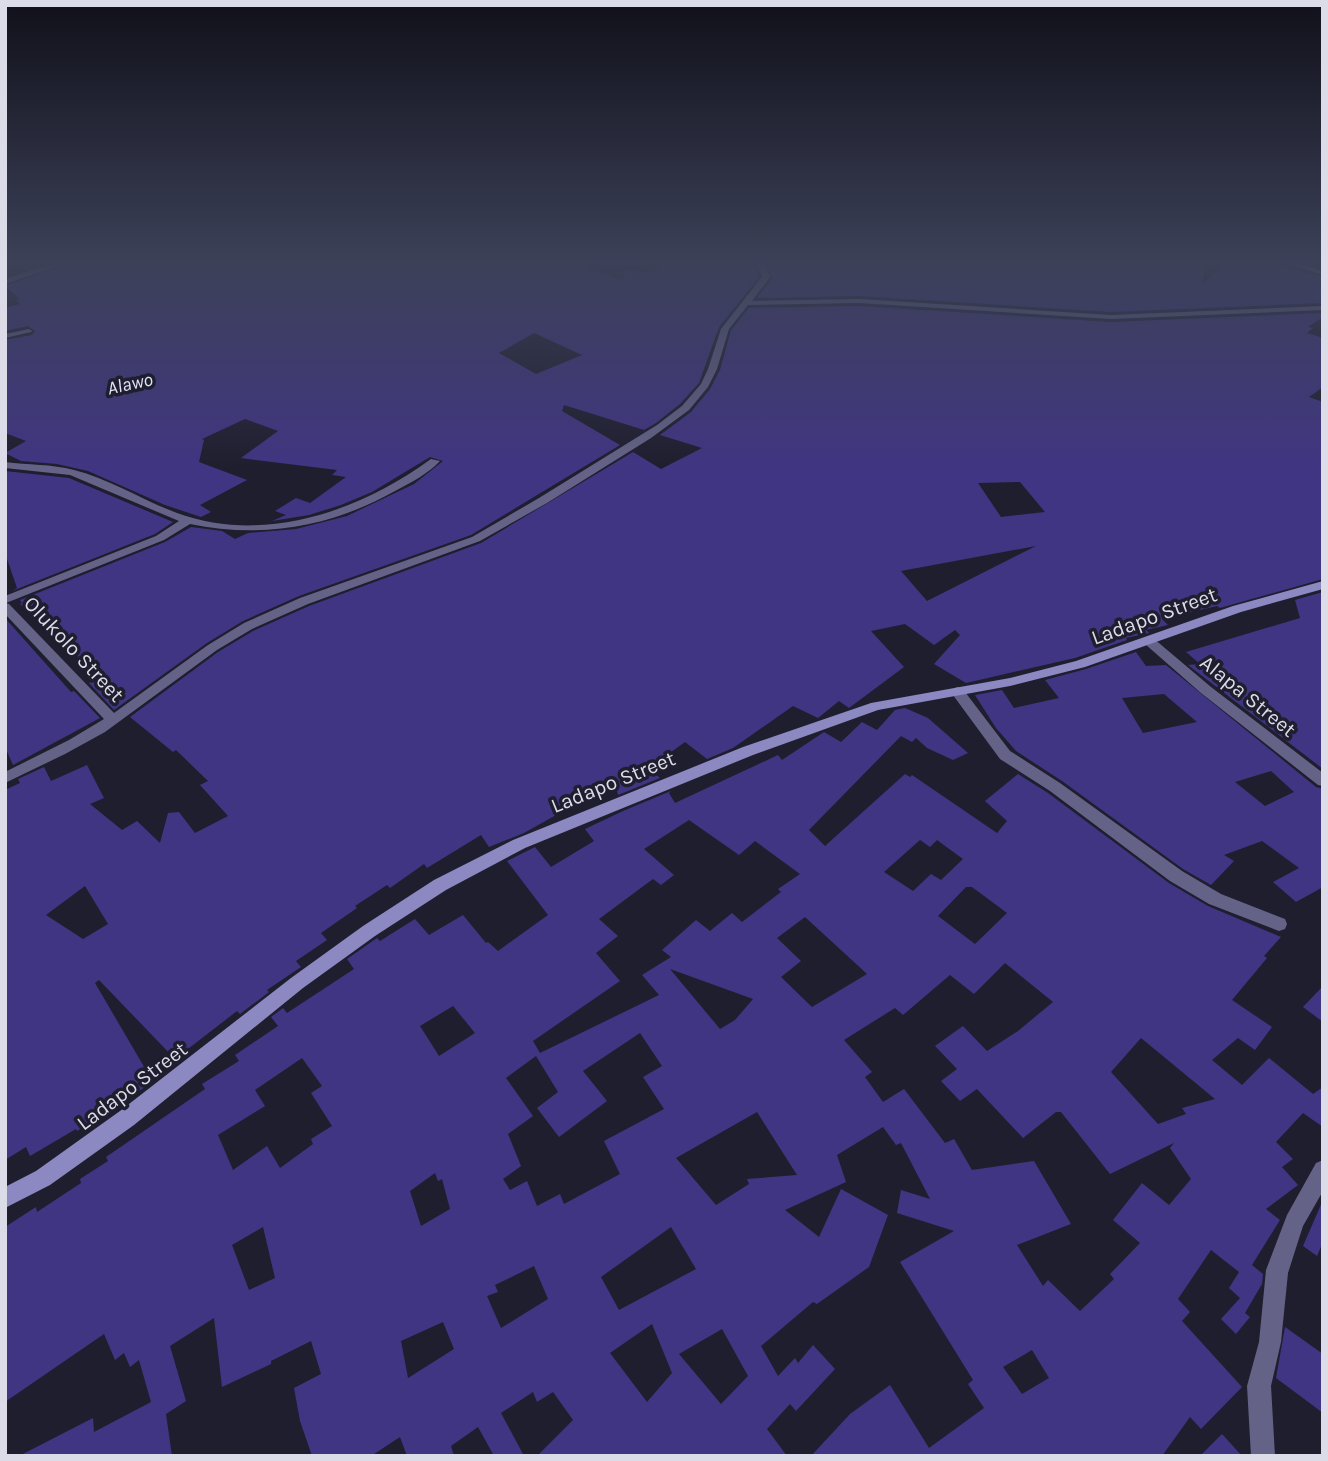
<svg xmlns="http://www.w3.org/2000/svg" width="1328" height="1461" font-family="Karla,sans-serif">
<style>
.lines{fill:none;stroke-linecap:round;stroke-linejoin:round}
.stream{stroke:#0e0034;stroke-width:3.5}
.building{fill:#403582;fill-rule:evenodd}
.lane{fill:#646387;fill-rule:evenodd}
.street{fill:#646387;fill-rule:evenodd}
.secondary{fill:#8b88c2;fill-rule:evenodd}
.labels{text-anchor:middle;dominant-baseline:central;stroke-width:7;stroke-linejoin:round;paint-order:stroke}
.far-water-label{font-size:19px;font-style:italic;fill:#e1e1f8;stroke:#1f1e2f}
.street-label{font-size:21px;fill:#dcdce8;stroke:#1f1e2f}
</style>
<rect width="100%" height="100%" fill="#1f1e2f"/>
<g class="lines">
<!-- stream -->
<path class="stream" d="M579,267L644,268L660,263"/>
</g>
<!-- building -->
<path class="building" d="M70,263H588L587,269L623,280L626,271L653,272L664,263H754L759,277L719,327L699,383L680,404L656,423L644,430L564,405L562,411L620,445L471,535L299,596L243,621L207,643L114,710L89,683L101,678L20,604L22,603L20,600L165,542L191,527L222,531L235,539L248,533L296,529L347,516L414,484L443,461L430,457L372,492L341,505L309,515L272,521L286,515L275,511L296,498L310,503L346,477L332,475L337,470L241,458L278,431L245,419L202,439L204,440L199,462L247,480L200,505L211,512L201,517L165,505L88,471L57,464L21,461L5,453L26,441L5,433V340L32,335L35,331L28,326L5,331V308L20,304L16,300L20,299L5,286ZM534,333L582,355L536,374L499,353Z
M767,263H1204L1203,283L1227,263H1269L1323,277V303L1111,312L859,296L757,298L772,279Z
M859,306L1111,322L1323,313V317L1308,327L1313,328L1307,333L1323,338V387L1309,397L1323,402V579L1220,608L1217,606L1162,619L1168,625L1146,630L1149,633L1126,638L1127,640L1075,658L966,683L934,664L960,635L955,630L934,645L905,624L871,631L904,667L849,708L839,701L818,718L793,706L733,748L707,759L685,742L649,768L660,778L618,795L613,776L561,805L565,810L524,833L489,847L481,835L427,868L424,864L390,888L387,885L355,906L357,908L321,933L327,940L296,961L301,967L267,990L269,992L240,1014L237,1011L175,1059L99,980L95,983L153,1082L77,1131L76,1129L30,1156L26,1147L5,1160V790L20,783L18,779L44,767L51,781L87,765L104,798L90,804L122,830L137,821L160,843L168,813L179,812L195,833L228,816L200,785L208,781L176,750L173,752L130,717L218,652L253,631L309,606L481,543L633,452L661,469L702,448L660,435L691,412L710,389L720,370L731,330L749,308ZM1020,482L1045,512L1001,517L978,483ZM1036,546L927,601L901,571ZM85,886L108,924L83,939L46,915Z
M5,471L69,478L173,522L155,534L12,591L17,588L5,553Z
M1323,592V769L1188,665L1200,664L1186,652L1300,618L1295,600Z
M5,618L71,692L74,691L100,718L13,765L5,747Z
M1136,652L1146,666L1166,665L1316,787L1323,789V887L1296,902L1273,882L1299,868L1262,841L1224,855L1234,861L1211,885L1183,869L1062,781L1016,751L996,728L975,695L1002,690L1014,708L1059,698L1045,680L1086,669ZM1164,694L1197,722L1143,733L1122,698ZM1271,771L1294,792L1265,806L1235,782Z
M905,708L928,718L968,753L953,760L927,748L916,738L912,742L901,736L809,830L825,846L905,774L910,777L912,775L997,833L1007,821L985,801L1018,774L1048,793L1169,883L1208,906L1281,937L1264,956L1267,958L1232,1000L1272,1027L1255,1050L1238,1038L1212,1060L1242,1085L1269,1058L1313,1094L1323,1087V1127L1303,1113L1276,1142L1293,1159L1282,1167L1298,1185L1266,1209L1280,1220L1252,1265L1263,1274L1262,1284L1245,1313L1250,1317L1236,1334L1221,1319L1240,1298L1229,1288L1239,1272L1211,1250L1178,1299L1190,1312L1182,1321L1242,1387L1201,1429L1190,1417L1162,1456H811L850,1414L890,1385L929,1448L984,1408L968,1384L973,1380L900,1262L954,1231L897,1213L901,1190L930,1199L901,1143L896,1145L883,1127L837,1155L846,1182L785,1210L819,1237L841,1189L888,1215L869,1267L817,1304L813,1302L761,1346L778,1376L795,1358L798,1363L813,1345L835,1369L796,1411L790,1404L767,1429L787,1456H537L573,1420L553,1392L537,1402L533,1392L501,1413L524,1456H494L478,1427L451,1446L454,1456H407L400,1437L371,1456H312L300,1421L294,1388L321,1374L311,1341L271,1361V1364L222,1387L214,1318L170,1346L186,1401L166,1414L172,1456H19L93,1418L94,1432L151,1402L139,1360L130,1367L124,1353L115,1360L104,1334L5,1402V1227L36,1207L37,1212L81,1183L80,1179L108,1161L106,1157L205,1089L202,1084L239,1061L235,1055L278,1026L271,1017L283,1008L287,1013L354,969L347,959L377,938L380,941L415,919L429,935L463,915L486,943L488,942L498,951L548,915L507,861L535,847L551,867L594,841L585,829L623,811L671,791L669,793L675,803L778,755L782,760L824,732L841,742L862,722L877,730L895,710ZM689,820L739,855L755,841L800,874L778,889L781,892L742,922L732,913L710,931L696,920L662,950L671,957L642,975L659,995L540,1053L533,1041L620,981L596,953L618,936L599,919L653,879L661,885L674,875L644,849ZM920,840L930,847L937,840L963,859L941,880L931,874L913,891L884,872ZM966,887H972L1007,913L975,944L938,916ZM805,917L867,974L812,1007L781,977L801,961L777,938ZM1005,963L1053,1002L1018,1031L987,1051L963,1026L935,1046L957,1069L941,1081L960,1101L977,1089L1023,1138L1056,1112H1061L1110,1174L1174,1143L1170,1148L1191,1179L1169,1205L1142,1183L1113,1220L1140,1243L1110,1274L1114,1279L1080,1311L1048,1280L1043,1286L1017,1245L1071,1224L1034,1161L972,1170L954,1139L945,1143L904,1089L883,1102L865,1077L872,1072L844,1040L895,1008L903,1015L950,975L974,994ZM670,969L753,999L735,1020L720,1029ZM453,1006L475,1033L439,1056L420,1026ZM640,1033L662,1066L643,1077L664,1109L604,1141L620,1174L564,1204L560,1194L537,1206L527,1181L510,1190L503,1179L521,1166L508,1134L533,1116L506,1078L536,1056L558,1092L537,1108L559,1137L607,1101L583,1071ZM1141,1038L1215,1099L1182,1108L1186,1114L1158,1124L1111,1072ZM302,1058L322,1086L311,1093L332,1126L311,1139L313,1144L280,1168L267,1146L233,1170L218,1135L265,1106L255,1090ZM757,1112L797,1175L747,1179L749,1184L716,1205L676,1158ZM435,1173L438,1181L442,1179L450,1209L421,1226L410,1191ZM263,1227L275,1278L249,1290L232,1245ZM671,1227L696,1269L619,1310L601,1277ZM534,1266L548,1299L501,1328L487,1296L498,1292L495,1285ZM443,1322L454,1349L408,1378L401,1341ZM652,1324L672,1373L647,1402L610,1353ZM722,1329L748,1376L721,1404L679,1354ZM1032,1350L1049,1378L1022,1394L1003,1367Z
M1323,986V1022L1303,1007Z
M1323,1200V1242L1317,1256L1303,1246Z
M1285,1327L1323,1354V1413L1276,1378Z
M1222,1434L1242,1456H1200Z"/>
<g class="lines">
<!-- lane -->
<path class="lane" d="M29,329L32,331L31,332L5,338V334Z"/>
<!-- street -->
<path class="street" d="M56,263H67L5,284V279Z
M756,263H764L770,277L752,301L859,299L1111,315L1323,306V310L1111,319L859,303L748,305L729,329L717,369L708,387L689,410L651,438L547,503L480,541L308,604L252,629L217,650L105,732L65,754L5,783V772L69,740L104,719L5,614V596L156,536L179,521L70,475L5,468V462C28,465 51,464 74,470C110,479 142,500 177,513C265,545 359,511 431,459L440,461C428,474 410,483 395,491C331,527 262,539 190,524L164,540L6,603L9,604L114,713L208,645L244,623L300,598L472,537L539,498L657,425L682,406L701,384L708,369L721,329L762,277Z
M1149,637L1153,638L1211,687L1323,773V786L1318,785L1201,693L1145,644L1143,641L1145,638Z
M957,687L962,688L1010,751L1060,783L1182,871L1221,894L1285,919L1287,924L1285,929L1279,931L1209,904L1170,881L1050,791L1000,759L950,691Z
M1323,1160V1191L1303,1226L1288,1273L1281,1342L1271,1386L1275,1456H1251L1247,1386L1259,1342L1266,1270L1287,1215L1316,1163Z"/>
<!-- secondary -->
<path class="secondary" d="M1285,263H1297L1323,271V275Z
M1323,581V589L1241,612L1085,667L1010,686L878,710L753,755L525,848L446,890L375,936L303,988L134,1125L50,1185L5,1208V1187L36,1171L120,1111L291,978L363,926L434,880L513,840L743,747L871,703L1010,678L1076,661L1233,606Z"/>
</g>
<!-- sky -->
<linearGradient id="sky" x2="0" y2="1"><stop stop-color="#11101a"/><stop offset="0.56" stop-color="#3c4158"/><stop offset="1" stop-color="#3c4158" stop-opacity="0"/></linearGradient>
<rect width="1328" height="468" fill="url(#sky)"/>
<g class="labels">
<!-- far-water labels -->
<g class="far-water-label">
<text transform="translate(130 384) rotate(-12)">Alawo</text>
</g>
<!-- street labels -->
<g class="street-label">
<text transform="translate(1154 616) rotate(-20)">Ladapo Street</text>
<text transform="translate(74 649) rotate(47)">Olukolo Street</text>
<text transform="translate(1248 696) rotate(39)">Alapa Street</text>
<text transform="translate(613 782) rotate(-22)">Ladapo Street</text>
<text transform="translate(132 1086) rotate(-37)">Ladapo Street</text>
</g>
</g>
<!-- border -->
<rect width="1328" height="1461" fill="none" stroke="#dcdce8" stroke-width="14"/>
</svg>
